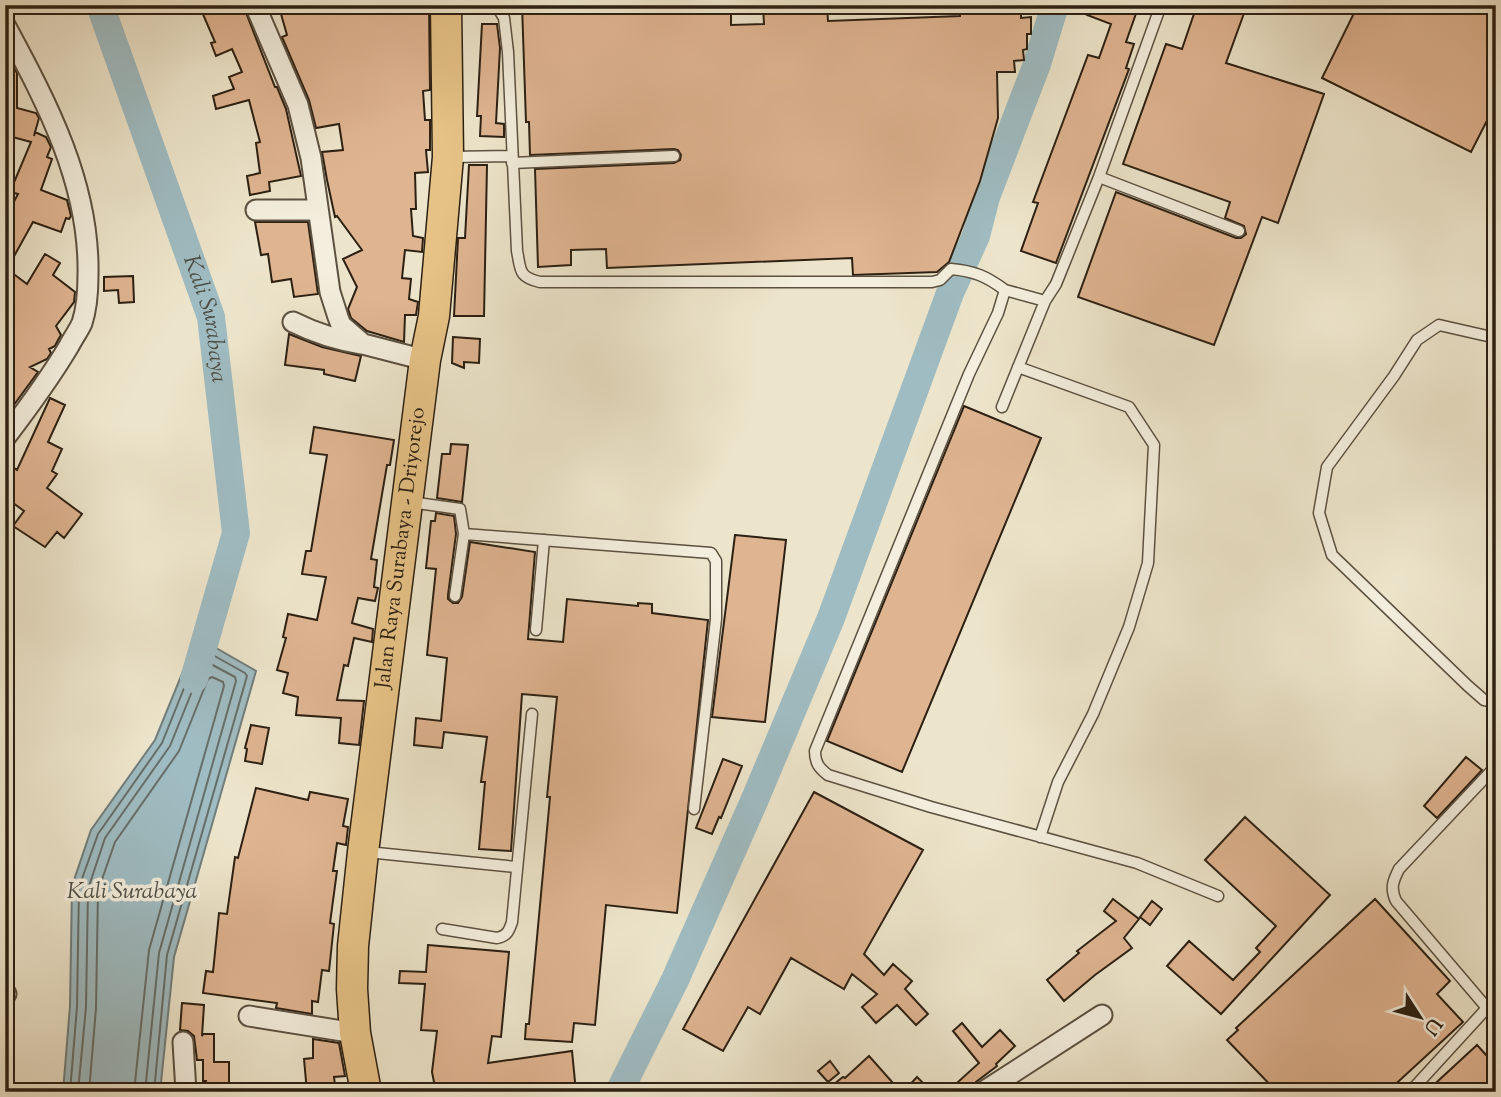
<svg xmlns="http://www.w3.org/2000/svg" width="1501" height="1097" font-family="'Sorts Mill Goudy',serif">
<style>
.water{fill:#9fbcc2;stroke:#717e7c;stroke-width:2}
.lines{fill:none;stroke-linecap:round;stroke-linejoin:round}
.shore{stroke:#666e6a;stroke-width:2}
.river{stroke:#9fbcc2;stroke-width:28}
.building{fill:#dfb491;stroke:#2c2012;stroke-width:2}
.service-casing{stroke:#5c5140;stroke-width:13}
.minor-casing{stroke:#5c5140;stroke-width:23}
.primary-casing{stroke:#2c2012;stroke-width:33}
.service{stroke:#f3eedd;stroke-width:10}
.minor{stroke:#f3eedd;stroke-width:19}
.primary{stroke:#e6c286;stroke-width:30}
.labels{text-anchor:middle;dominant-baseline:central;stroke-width:7;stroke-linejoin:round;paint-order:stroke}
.street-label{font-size:21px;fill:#2c2012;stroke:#f3eedd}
.water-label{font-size:23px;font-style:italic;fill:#4e4f47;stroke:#f3eedd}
</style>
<rect width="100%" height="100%" fill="#ede5cb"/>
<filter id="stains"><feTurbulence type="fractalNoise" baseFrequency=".00286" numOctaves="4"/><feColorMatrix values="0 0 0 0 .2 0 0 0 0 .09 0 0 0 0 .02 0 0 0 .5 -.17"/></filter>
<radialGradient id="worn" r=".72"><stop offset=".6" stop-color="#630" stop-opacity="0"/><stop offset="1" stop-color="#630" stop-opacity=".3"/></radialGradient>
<!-- water -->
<path class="water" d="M197,637L256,671L174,957L160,1092H63L70,1006L72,886L91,830L155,740Z"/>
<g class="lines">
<!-- shore -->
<path class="shore" d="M70,1092L77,1007L79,887L98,834L162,743L199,651L202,649L245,673L247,676L167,955L154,1092
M78,1092L86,1007L88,889L105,838L170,746L203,664L207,662L235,677L236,681L159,953L145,1092
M89,1092L96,1008L98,891L115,842L179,751L208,679L212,677L223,682L224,686L149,950L134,1092"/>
<!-- river -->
<g class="river">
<path id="s1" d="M100,5L211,317L236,533L194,679"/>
<path d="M619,1092L675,980L755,799L831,618L950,293L976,236L986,197L1037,64L1055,5"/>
</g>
</g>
<!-- building -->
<path class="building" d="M199,5H243L275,87H277L286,109L301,176L269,182L270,191L250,195L247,176L260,173L256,143L260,142L249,100L216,109L213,96L234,89L229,77L242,72L232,49L216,56L211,43L215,42Z
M297,5H341L343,10L362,5H429L430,90L423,91L425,120H430V150H426L428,172L415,173L416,209H411L413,236L423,238L422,252L405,250L402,278L411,279L409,299L418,302L416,315H405L404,342L367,331L351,318L348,309L357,287L343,259L362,250L337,216L335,217L327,180L322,152L343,150L339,124L316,128L309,100L282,37L287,35L281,14L285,12L284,9Z
M522,5H731V25L764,24L763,5H827L828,21L960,16V5H1021V18L1031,17V34H1027V49L1023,50L1024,60L1014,61L1015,72H997L998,118L980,181L949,262L937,272L853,275L852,258L607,268L606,249L571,250V265L538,267L535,169L674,163L680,160L681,155L678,150L674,149L530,155L529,122H526Z
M1091,5H1139L1126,42L1134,44L1126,68L1129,69L1056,263L1021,251L1038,203L1033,202L1088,55L1099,58L1111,24L1087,15Z
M1197,5H1247L1226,63L1324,94L1278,223L1262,217L1214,345L1078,297L1116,192L1236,238H1241L1246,234L1244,226L1225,218L1230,202L1123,164L1166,44L1182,49Z
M1358,5H1496V103L1471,152L1322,78Z
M482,24H497L500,48L496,123L504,124V137L480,136L481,116H477Z
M5,55L17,73V108L36,113L39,118L34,136L35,132L46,137L51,147L47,157L52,159L41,190L67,200L71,216L69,219L66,218L61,232L33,222L7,269L27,284L45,254L60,263L53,275L75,292L74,302L56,326L61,335L58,340L55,346L49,349L51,353L47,359L30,367L38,372L5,417V219L18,194L10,192L31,142L5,135Z
M469,165H487L484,316H454L458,238H465Z
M255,222H308L318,294L294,297L291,279L272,282L268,254L261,255Z
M133,276L134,302L119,303L118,290L104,291V277Z
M289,334L322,347L361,356L355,381L324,374V370L285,365Z
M453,337L480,339L479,363L464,362V368L452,363Z
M50,398L65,405L48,442L62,449L52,471L57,474L47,488L82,514L64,538L57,532L45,547L13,526L24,511L5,497V472L10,465L17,470Z
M964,406L1041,438L902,772L827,741Z
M314,427L394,440L390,465H387L371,559L377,560L374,587L378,588L375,601L358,598L352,623L373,629L372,642L354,638L348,666L344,665L337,700L364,701L359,745L339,743L341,718L296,715L298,697L283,693L288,673L277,670L286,638L283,637L288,614L317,620L326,577L302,574L306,551H311L327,455L310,453Z
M451,444L468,445L462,502L437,498L442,454H450Z
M436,513L454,516L456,534L448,595V599L453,603H458L462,597L470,542L535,552L528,639L563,642L567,599L638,606V603L652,604V613L708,620L677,913L606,905L595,1025L574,1023L572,1042L525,1039L526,1024H529L550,797H547L557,697L522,694L511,851L479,849L485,782H481L487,737L444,732L442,748L414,745L416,718L441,721L447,658L427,655L436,569L426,568L431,521H435Z
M735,535L786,540L765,722L712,717Z
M251,725L269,728L262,764L245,761L247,749L245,748Z
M1466,757L1482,770L1437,818L1424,806Z
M723,759L742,766L721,818L719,817L712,834L696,828Z
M256,788L308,800L310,792L348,799L343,826L348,827L346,845L337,843L333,871H337L330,923L334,924L329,971L322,970L318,1002L312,1001V1014L276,1008L277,1003L203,993L206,971L213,972L219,913L227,914L235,857L238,858Z
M814,792L923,850L864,954L884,975L893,964L912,981L905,989L928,1014L916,1025L897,1005L876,1023L862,1007L877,994L852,974L844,989L791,958L760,1014L748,1007L723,1051L683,1029Z
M1245,817L1330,895L1221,1014L1167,966L1189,941L1233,980L1260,952L1256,948L1276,926L1205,860Z
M1113,899L1139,919L1124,938L1132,948L1095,975L1064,1001L1047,980L1079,953L1077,951L1116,921L1104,911Z
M1375,899L1450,981L1437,994L1463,1022L1387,1092H1277L1227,1040L1238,1030L1236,1028Z
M1152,901L1162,909L1150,925L1140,917Z
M428,945L509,952L501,1037L492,1036L488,1063L572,1051L576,1092H436L432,1072L437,1031L421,1030L425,984L399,983L400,971L426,972Z
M182,1003L204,1005L202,1036L203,1034H214V1062H229V1092H206V1081H203V1060H197L194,1036L188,1031L180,1030Z
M962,1023L982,1047L1000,1030L1015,1046L996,1064L997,1066L976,1082L969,1092H947L979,1063L953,1031Z
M313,1039L339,1043L345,1076L334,1077L335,1085L327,1086L328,1092H307L304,1059L313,1058Z
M1477,1045L1496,1066V1092H1426Z
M869,1056L901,1092H830L836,1086L834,1084L843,1077L845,1078Z
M830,1061L839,1073L828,1082L818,1071Z
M917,1077L932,1092H903Z"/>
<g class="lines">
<!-- service casing -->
<g class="service-casing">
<path id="service" d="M496,5L504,18L508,52L517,251C521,270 518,277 540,282H932L940,280L951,269C974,271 986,276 1005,290L998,313L969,374L815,751C815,763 819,768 828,775L931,807L1137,863L1218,896
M452,157L511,156
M512,163L674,156
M1099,177L1239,231
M1005,290L1045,301L1056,284L1099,177L1161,5
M1496,338L1439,325L1417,340L1394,376L1327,467L1319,513L1332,555L1468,686L1484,700L1496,702
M1018,367L1129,407L1154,445L1148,563L1129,627L1093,714L1058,782L1040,837
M1002,407L1045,301
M410,502L460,509L464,534L455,596
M464,534L711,553L716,561V619L694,809
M536,630L544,540
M367,852L516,867
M442,929L497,938C507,936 509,931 512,922L532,714
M1487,1008L1396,901C1390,888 1393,881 1399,869L1496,766
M1410,1092L1487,1008L1496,1017"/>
</g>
<!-- minor casing -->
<g class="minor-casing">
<path id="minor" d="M255,5L298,105L311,158L330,292L338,317L341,325L363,344L425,360
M5,25C47,103 90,184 88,275C88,290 87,308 82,323C79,330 73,338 69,346C50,378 28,408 5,438
M256,210H318
M293,322C315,333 336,340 362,344
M5,994H6
M249,1016L355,1033
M183,1042L186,1092
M983,1092L1102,1015"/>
</g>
<!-- primary casing -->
<g class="primary-casing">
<g id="primary">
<path id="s2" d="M366,1092L355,1033L352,989L353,946L363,852L425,360L434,316L448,157L446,5"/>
</g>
</g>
<!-- service -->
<use href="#service" class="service"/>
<!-- minor -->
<use href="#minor" class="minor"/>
<!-- primary -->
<use href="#primary" class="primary"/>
</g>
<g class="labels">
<!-- street labels -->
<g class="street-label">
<text stroke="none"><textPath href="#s2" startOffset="548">Jalan Raya Surabaya - Driyorejo</textPath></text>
</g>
<!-- water labels -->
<g class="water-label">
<text stroke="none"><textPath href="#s1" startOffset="332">Kali Surabaya</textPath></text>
<text x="132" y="892">Kali Surabaya</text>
</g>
</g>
<!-- margin -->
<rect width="1501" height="1097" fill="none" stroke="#ede5cb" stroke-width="28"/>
<rect x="7" y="7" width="1487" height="1083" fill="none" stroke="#2c2012" stroke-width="3.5"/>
<rect x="14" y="14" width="1473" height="1069" fill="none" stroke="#2c2012" stroke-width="2"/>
<!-- north arrow -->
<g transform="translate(1420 1017) rotate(126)" stroke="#f3eedd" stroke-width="5" paint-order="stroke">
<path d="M0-5L12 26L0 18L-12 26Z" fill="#2c2012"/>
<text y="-10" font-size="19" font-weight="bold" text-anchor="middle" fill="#2c2012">U</text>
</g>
<rect width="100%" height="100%" filter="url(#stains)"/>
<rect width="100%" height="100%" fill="url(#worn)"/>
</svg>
